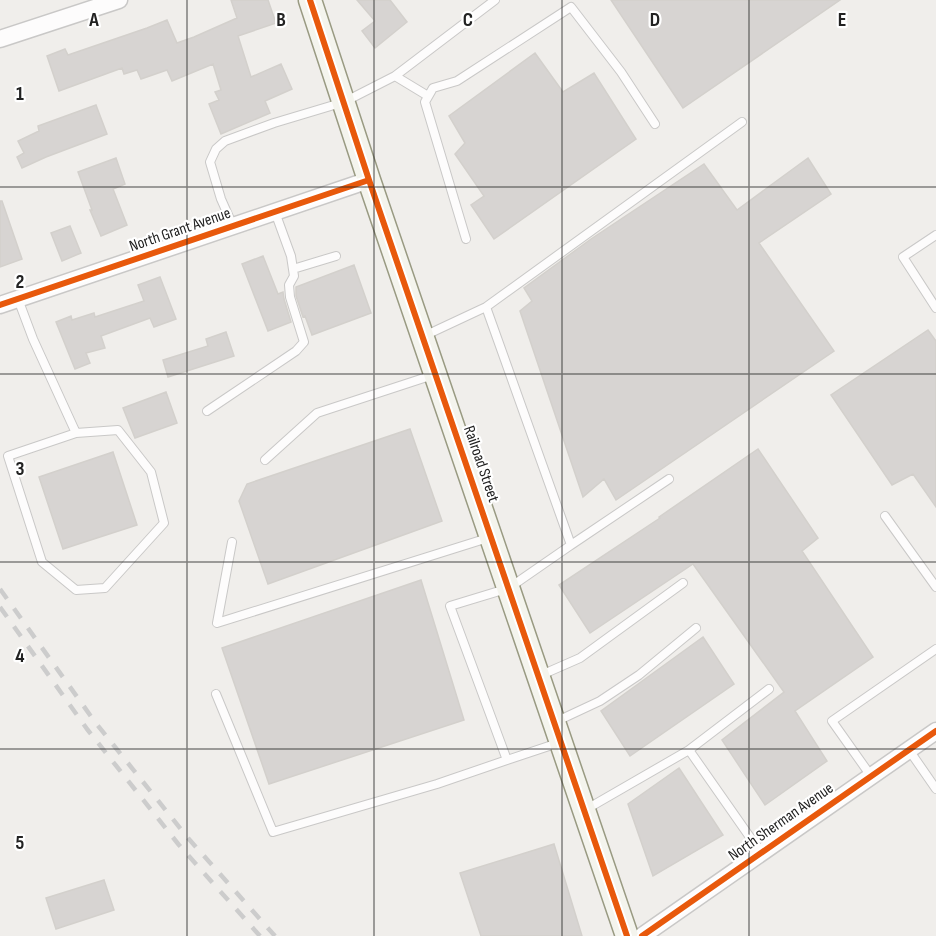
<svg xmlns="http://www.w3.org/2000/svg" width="936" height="936" font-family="'Sofia Sans Condensed',sans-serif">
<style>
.building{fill:#d7d4d2;stroke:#d3d0cc;stroke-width:1.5}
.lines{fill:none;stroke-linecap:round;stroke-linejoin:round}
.lane-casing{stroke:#c9c8c7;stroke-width:10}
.street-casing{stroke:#c9c8c7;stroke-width:19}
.secondary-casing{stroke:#999a82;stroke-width:25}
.lane{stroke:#fdfcfc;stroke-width:8}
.street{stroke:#fdfcfc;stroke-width:16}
.secondary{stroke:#f4f4ed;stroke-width:22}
.rail{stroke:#ccc;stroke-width:4.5;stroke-dasharray:12 12;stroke-linecap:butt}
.cycleway-casing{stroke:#fff;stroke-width:10}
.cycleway{stroke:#e8590c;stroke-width:6}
.grid{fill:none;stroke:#222;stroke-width:1.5;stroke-opacity:0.55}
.labels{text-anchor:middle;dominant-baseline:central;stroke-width:4.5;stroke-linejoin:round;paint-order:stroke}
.street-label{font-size:16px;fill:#222;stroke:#fff}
.grid-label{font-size:20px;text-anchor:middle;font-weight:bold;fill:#222;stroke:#fff;stroke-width:4.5;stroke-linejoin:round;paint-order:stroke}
</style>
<rect width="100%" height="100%" fill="#f0eeeb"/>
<!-- building -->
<path class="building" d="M231,0H268L276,23L238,36L251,77L281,64L292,89L265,101L270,113L221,134L209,104L219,100L215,92L221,90L213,64L172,81L167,70L141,79L137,70L124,74L122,68L59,91L47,56L65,49L68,55L147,28L167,20L177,43L194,37L237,18Z
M357,0H390L407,22L375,48L362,31L375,21Z
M611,0H840L683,108Z
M535,53L563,92L594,73L636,139L494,239L471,205L484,196L455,154L465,143L449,116Z
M96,105L107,134L46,157L22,168L17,157L24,153L18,141L39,131L38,126Z
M116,158L125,184L113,189L127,225L101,236L90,210H92L78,172Z
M808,158L831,194L759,243L834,351L616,500L604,479L583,497L520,311L532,301L524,288L591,239L704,164L737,210Z
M0,201H2L22,259L0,267Z
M70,226L81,253L62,261L51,233Z
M263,256L278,294L283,292L284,299L291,322L268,331L242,264Z
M354,265L371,313L312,335L305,316L303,317L296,296V287Z
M160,277L176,319L154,327L150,318L101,336L105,348L86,353L90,363L75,369L56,322L71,316L72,320L94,313L95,317L144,301L138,285Z
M928,330L936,341V507L913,474L892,485L831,395Z
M226,332L234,356L168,377L163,360L208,346L206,339Z
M166,392L177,423L135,438L123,408Z
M410,429L442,521L268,584L239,501L247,484Z
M758,449L818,538L802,551L873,657L795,711L827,761L765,805L722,740L784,692L693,564L590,633L559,585L660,518L659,517Z
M113,452L137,525L63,549L39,477Z
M421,580L464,720L269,784L222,648Z
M703,637L734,684L630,756L601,711Z
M679,768L723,835L653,876L628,804Z
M554,844L582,936H481L460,873Z
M104,880L114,910L56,929L46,898Z"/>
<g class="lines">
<!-- lane casing -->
<g class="lane-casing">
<path id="lane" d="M395,76L428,96
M233,226L221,199L210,162L216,149L225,141L274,123L344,102L395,76L495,0
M936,235L903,257L936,308
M466,239L425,102L433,88L457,81L571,7L621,72L655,124
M293,269L336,256
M18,299L33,339L76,433L118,430L151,472L164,523L105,588L76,590L42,562L8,456L76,433
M486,307L571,545L509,588L450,606L507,760L561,742
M424,336L486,307L742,122
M207,411L296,351L304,342L290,297L289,285L294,276L291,256L275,212
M265,460L317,413L433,375
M885,516L936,587
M232,542L217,623L491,537
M571,545L669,479
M539,676L580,658L683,583
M216,694L273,832L437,784L507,760
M555,722L600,701L639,675L696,628
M689,750L769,689
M909,750L936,789
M871,776L832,721L936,649
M585,810L689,750L761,853"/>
</g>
<!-- street casing -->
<g class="street-casing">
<path id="street" d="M0,39L119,0
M0,305L369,180
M642,936L936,731"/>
</g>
<!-- secondary casing -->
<g class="secondary-casing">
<path id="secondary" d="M310,0L369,180L627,936"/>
</g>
<!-- lane -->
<use href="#lane" class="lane"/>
<!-- street -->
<use href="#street" class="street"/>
<!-- secondary -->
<use href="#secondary" class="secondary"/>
<!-- rail -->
<path class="rail" d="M0,589L95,722L188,838L275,936
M0,607L87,729L179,845L260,936"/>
<!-- cycleway casing -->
<g class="cycleway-casing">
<path id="cycleway" d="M310,0L369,180L627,936
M0,305L369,180
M642,936L936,731"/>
</g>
<!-- cycleway -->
<use href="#cycleway" class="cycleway"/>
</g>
<!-- grid -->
<path class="grid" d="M187,0V936M374,0V936M562,0V936M749,0V936M0,187H936M0,374H936M0,562H936M0,749H936"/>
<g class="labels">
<!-- street labels -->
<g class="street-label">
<text transform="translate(180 230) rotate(-19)">North Grant Avenue</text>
<text transform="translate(481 464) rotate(71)">Railroad Street</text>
<text transform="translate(781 822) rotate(-35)">North Sherman Avenue</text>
</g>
</g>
<g class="grid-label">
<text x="94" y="26">A</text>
<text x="281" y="26">B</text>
<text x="468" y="26">C</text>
<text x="655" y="26">D</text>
<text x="842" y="26">E</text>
<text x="20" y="100">1</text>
<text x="20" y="288">2</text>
<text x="20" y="475">3</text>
<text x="20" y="662">4</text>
<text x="20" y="849">5</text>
</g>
</svg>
